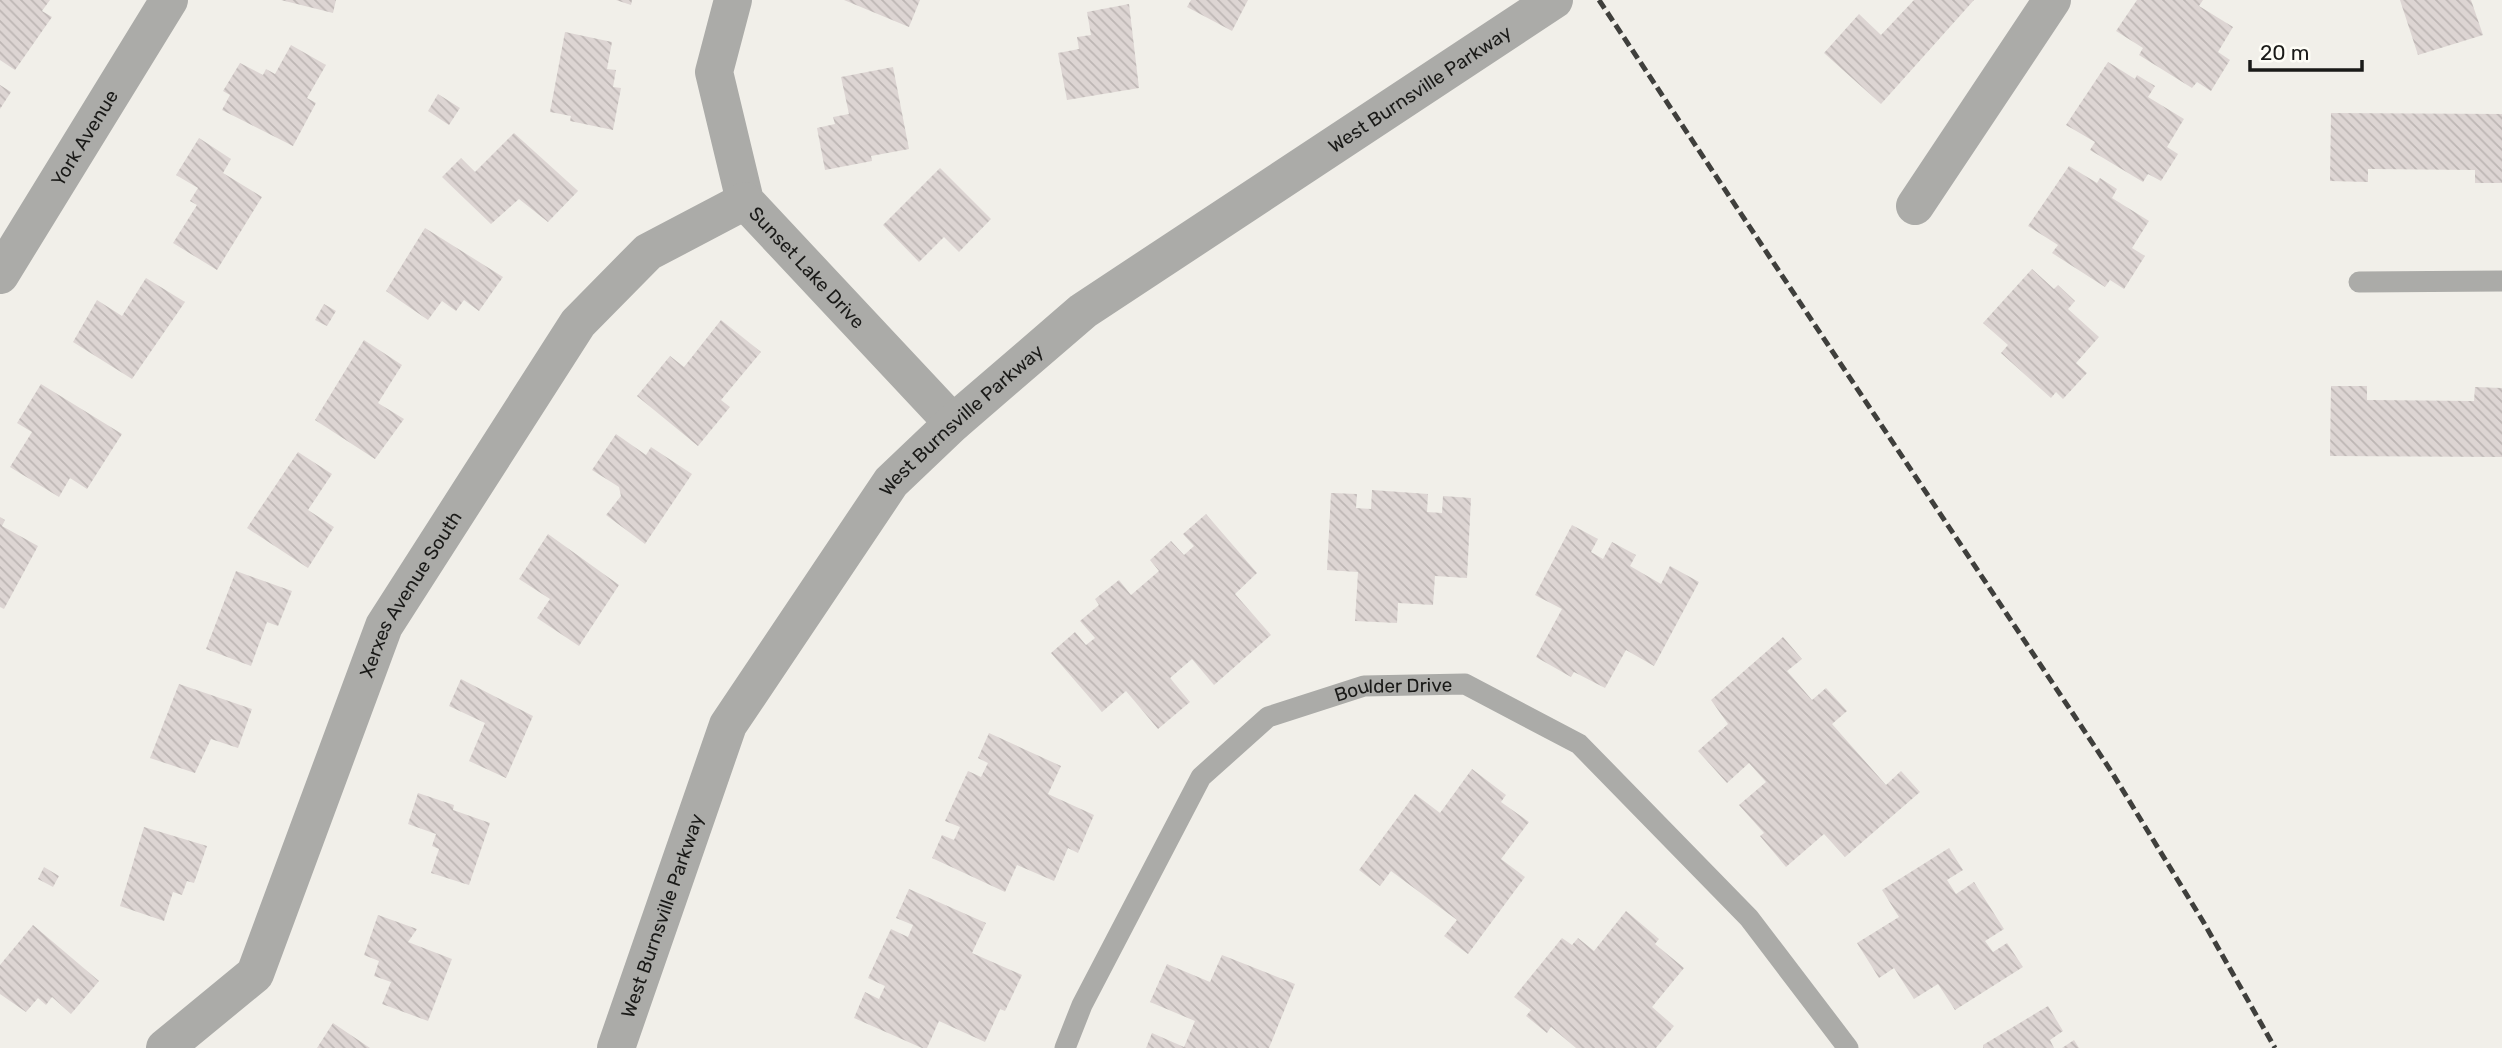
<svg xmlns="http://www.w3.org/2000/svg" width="2502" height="1048" font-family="Rubik,sans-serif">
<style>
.building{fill:url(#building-back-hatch)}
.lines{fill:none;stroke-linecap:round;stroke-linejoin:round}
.service{stroke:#ababa8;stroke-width:21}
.minor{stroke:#ababa8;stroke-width:38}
.tertiary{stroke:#ababa8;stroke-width:38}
.rail{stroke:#3f3f3c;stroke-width:5;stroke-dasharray:10 5;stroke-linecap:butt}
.labels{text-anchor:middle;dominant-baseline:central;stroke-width:7;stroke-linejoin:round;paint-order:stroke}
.street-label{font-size:19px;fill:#1a1a18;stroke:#fefdf6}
</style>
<defs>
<pattern id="building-back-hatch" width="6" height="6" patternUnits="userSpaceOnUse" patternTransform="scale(1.75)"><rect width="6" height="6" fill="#ddd5d3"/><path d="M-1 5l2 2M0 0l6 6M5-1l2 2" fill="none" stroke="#bdb6b4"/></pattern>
</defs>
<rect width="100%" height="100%" fill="#f1efe9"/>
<!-- building -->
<path class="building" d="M0,0H50L42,11L52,17L15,70L0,60Z
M281,0H336L333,13Z
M616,0H632L631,5Z
M844,0H920L909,27Z
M1191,0H1248L1232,31L1187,7Z
M1914,0H1974L1881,104L1824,53L1859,14L1881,35Z
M2137,0H2203L2199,6L2233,27L2218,52L2230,60L2211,91L2197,82L2192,88L2139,55L2143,48L2116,31Z
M2400,0H2471L2483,35L2418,55Z
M1129,4L1139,88L1067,100L1058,53L1079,49L1077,37L1091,35L1087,12Z
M565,32L612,42L607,69L616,70L613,87L621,88L613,130L570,121L571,116L550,112Z
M291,45L326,65L307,98L316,103L293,146L222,110L230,95L223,91L240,63L263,75L266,69L275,74Z
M2108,62L2135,79L2137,75L2155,86L2148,97L2184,119L2167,147L2178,154L2161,181L2148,174L2143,182L2090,150L2095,142L2066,125Z
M893,67L909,149L871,156L872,161L825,170L817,128L835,124L833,117L849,114L841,77Z
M0,85L11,92L0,109Z
M438,94L460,108L449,125L428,111Z
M2331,113L2502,114V183H2475V170L2368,169V182L2330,181Z
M514,133L578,191L548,222L519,199L491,224L442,177L461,158L475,172Z
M199,138L231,159L223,173L262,197L217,270L173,243L197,205L190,201L198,188L176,175Z
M2069,166L2097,183L2100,178L2117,189L2112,198L2149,221L2132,248L2145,256L2124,289L2110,280L2105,287L2052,253L2058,245L2028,226Z
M940,168L991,219L959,252L944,237L919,262L883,225Z
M425,228L503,277L479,311L464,300L456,311L442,301L428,320L386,291Z
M2032,269L2054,289L2058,285L2075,301L2068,309L2099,337L2076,363L2087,373L2063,399L2056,392L2051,398L2001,353L2008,345L1983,323Z
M146,278L185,302L132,379L73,342L97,300L122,316Z
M324,304L336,311L327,326L315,320Z
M721,320L761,352L721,400L730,407L698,446L637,396L670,356L684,367Z
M364,340L402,365L378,403L404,419L375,459L315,420Z
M41,384L122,434L87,489L70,478L59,497L10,467L32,432L17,423Z
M2331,386H2367V400L2474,401L2475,387L2502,388V457L2330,456Z
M616,434L646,455L651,447L692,474L645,544L606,515L621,496L619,487L592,470Z
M298,452L332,474L308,510L334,527L308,568L247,528Z
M1372,490L1428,494L1427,512L1442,513L1443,496L1471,498L1467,578L1435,576L1433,605L1398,603L1397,623L1355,621L1358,572L1327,570L1331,493L1357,494L1356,508L1371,509Z
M1206,514L1257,573L1235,594L1271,635L1214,685L1192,659L1170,678L1190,702L1158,729L1126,691L1102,712L1051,653L1075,632L1086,645L1095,638L1080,621L1099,605L1095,599L1119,580L1131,595L1159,571L1150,560L1171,541L1184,555L1194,546L1183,534Z
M0,517L5,520L2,526L38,546L4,609L0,607Z
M1572,525L1598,539L1591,552L1603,559L1612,542L1636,555L1630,566L1661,584L1670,566L1699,582L1654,666L1626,650L1605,688L1574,672L1571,677L1536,657L1562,609L1535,595Z
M548,534L619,585L579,646L537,618L550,599L519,579Z
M236,571L292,591L278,626L267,622L251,666L206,649Z
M1783,637L1802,659L1787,671L1812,700L1826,688L1847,711L1832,724L1886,785L1901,771L1920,792L1845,857L1824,834L1786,867L1760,836L1764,833L1739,805L1766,782L1749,763L1727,783L1698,751L1728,724L1711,700Z
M461,679L533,716L506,778L469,761L485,723L449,706Z
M179,684L252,709L238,748L211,739L195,773L150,758Z
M989,733L1061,766L1048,794L1094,815L1078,853L1068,848L1054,881L1017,865L1005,892L932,858L942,835L954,840L960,827L945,821L968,771L981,777L988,763L978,758Z
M1472,769L1506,795L1501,802L1529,822L1501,859L1525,877L1468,954L1444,936L1457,920L1391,871L1380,886L1359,870L1415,794L1440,813Z
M418,793L454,805L453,810L490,823L469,885L431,873L439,849L432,846L436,834L408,824Z
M144,827L207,846L194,883L187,881L182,895L173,892L164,921L120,906Z
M1949,848L1963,870L1947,880L1956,894L1974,882L2004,929L1985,941L1993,952L2007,943L2023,967L1955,1010L1938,984L1914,999L1894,968L1879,978L1857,943L1899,917L1882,890Z
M44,867L59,876L53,887L38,879Z
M909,889L986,923L972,953L1022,975L1005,1011L1000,1009L985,1042L939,1021L927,1048H922L854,1018L865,992L879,999L885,986L868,978L891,929L908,937L913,925L896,918Z
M1626,911L1659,939L1655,944L1684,968L1652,1007L1674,1026L1656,1048H1576L1551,1027L1547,1033L1526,1016L1531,1010L1514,997L1562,938L1572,945L1578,938L1594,951Z
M378,915L417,929L408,942L452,959L428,1021L382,1004L391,982L374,976L379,961L364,955Z
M33,925L99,981L71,1014L52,997L46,1005L38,998L26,1012L0,994V965Z
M1222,955L1295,984L1269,1048H1146L1152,1033L1184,1047L1195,1021L1150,1002L1167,964L1210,982Z
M2048,1006L2063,1031L2050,1040L2054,1048H1983V1045Z
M333,1023L370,1048H317Z
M2074,1040L2079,1048H2062Z"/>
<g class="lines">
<!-- service -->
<g class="service">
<path d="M2359,282L2502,281"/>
<path id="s1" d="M1065,1048L1082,1005L1201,777L1268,717L1364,686L1465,684L1579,744L1749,918L1848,1048"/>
</g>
<!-- minor -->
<g class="minor">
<path id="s2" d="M733,0L714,72L745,201L953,423"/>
<path d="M1915,206L2052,0"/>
<path id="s3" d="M0,275L169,0"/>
<path id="s4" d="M165,1048L255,974L384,626L578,323L648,252L745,201"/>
</g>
<!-- tertiary -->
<path class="tertiary" id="s5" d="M616,1048L728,725L891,482L953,423L1083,311L1554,0"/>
<!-- rail -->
<path class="rail" d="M1599,0L2111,771L2204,923L2275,1048"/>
</g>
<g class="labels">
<!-- street labels -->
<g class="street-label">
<text stroke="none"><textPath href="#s5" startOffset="1295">West Burnsville Parkway</textPath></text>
<text stroke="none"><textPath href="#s3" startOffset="161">York Avenue</textPath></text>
<text stroke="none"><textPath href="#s2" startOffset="298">Sunset Lake Drive</textPath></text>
<text stroke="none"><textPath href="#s5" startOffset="728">West Burnsville Parkway</textPath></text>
<text stroke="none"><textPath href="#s4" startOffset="528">Xerxes Avenue South</textPath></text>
<text stroke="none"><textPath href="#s1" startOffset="523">Boulder Drive</textPath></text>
<text stroke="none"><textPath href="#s5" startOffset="140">West Burnsville Parkway</textPath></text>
</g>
</g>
<!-- scale -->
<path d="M2250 60v10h112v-10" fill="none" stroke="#1a1a18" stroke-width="3.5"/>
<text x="2260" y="60" font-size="21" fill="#1a1a18" stroke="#fefdf6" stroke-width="5" paint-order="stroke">20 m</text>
</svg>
